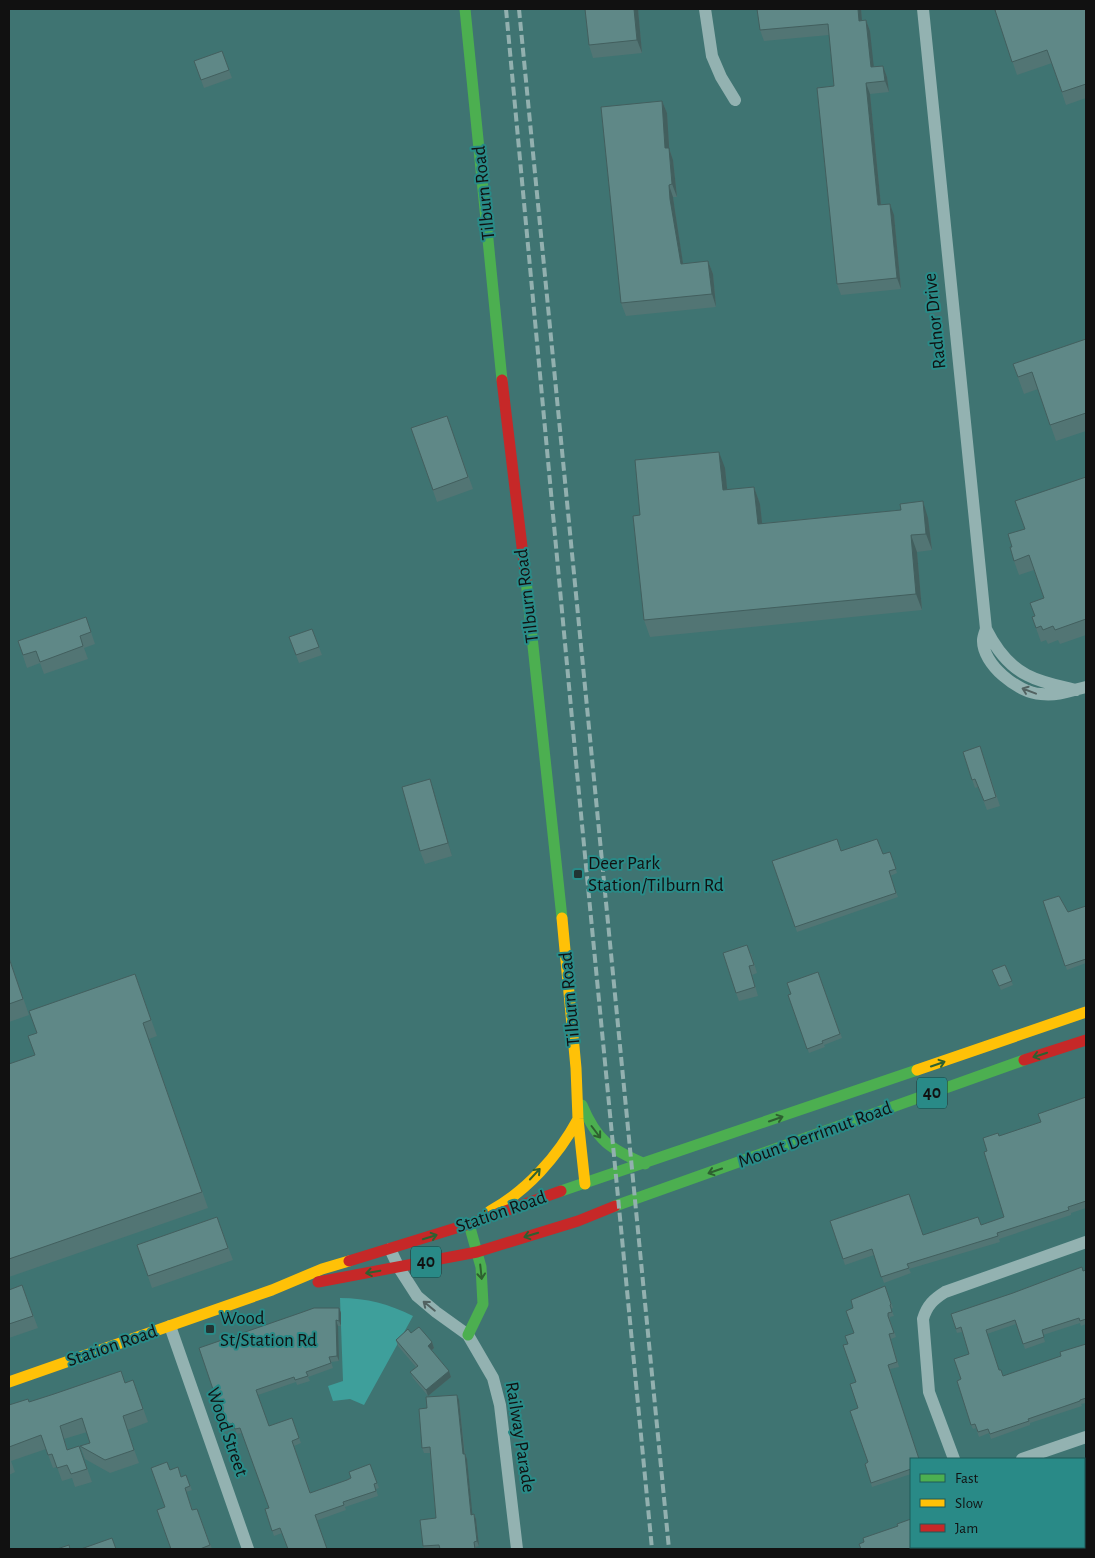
<svg xmlns="http://www.w3.org/2000/svg" width="1095" height="1558" font-family="'Alegreya Sans',sans-serif">
<style>
.green{fill:#3e9f9b}
.lines{fill:none;stroke-linecap:round;stroke-linejoin:round}
.street{stroke:#93b2b1;stroke-width:12}
.fast{stroke:#4caf50;stroke-width:11}
.slow{stroke:#ffc107;stroke-width:11}
.jam{stroke:#c62828;stroke-width:11}
.rail{stroke:#92b0af;stroke-width:4;stroke-dasharray:9 4;stroke-linecap:butt}
.wall{fill:#527574}
.shaded-wall{fill:#425f5e}
.building{fill:#5f8887;stroke:#425f5e}
.oneway{stroke:#526261}
.oneway2{stroke:#2e6030}
.poi-dot{fill:#213433;stroke:#298a87;stroke-width:2}
.labels{text-anchor:middle;dominant-baseline:central;stroke-width:4;stroke-linejoin:round;paint-order:stroke}
.shield{fill:#298a87;stroke:#183534;stroke-width:1}
.shield-label{font-size:18px;font-weight:bold;fill:#111}
.street-label{font-size:19px;fill:#111;stroke:#298a87}
.poi-label{font-size:19px;fill:#111;stroke:#298a87;text-anchor:start}
</style>
<rect width="100%" height="100%" fill="#3f7472"/>
<!-- green -->
<path class="green" d="M340,1298C367,1298 389,1304 413,1316L364,1405L350,1399L333,1401L328,1386L343,1381Z"/>
<g class="lines">
<!-- street -->
<path class="street" d="M705,9L712,56L721,77L735,100
M923,9L986,629C995,647 1009,666 1027,675C1042,683 1060,686 1076,690
M986,629C985,632 983,637 983,640C982,664 1018,693 1041,694C1057,696 1070,691 1086,687
M390,1249L399,1268L417,1296L436,1312L468,1335L493,1378L500,1405L517,1549
M170,1326L248,1549
M954,1459L929,1392L923,1319C927,1305 934,1299 945,1292L1086,1242
M1022,1459L1086,1437"/>
<!-- fast -->
<path class="fast" d="M465,9L502,380
M526,580L562,918
M582,1105C597,1141 610,1149 645,1164
M561,1191L917,1070
M615,1206L1024,1060
M468,1335L483,1304L481,1267L469,1224"/>
<!-- slow -->
<path class="slow" d="M562,918L576,1068L578,1119L585,1184
M917,1070L1086,1012
M490,1211C527,1191 558,1156 578,1119
M9,1382L272,1290L322,1269L349,1261"/>
<!-- jam -->
<path class="jam" d="M502,380L526,580
M1024,1060L1086,1040
M349,1261L469,1224L561,1191
M318,1282L477,1252L578,1221L615,1206"/>
<!-- rail -->
<path class="rail" d="M506,9L578,783L652,1549
M519,9L669,1549"/>
</g>
<!-- wall -->
<path class="wall" d="M585,9H638L642,53L593,58L589,45Z
M861,9L862,21L866,20L870,31L873,67L883,66L887,77L889,92L870,94L881,205L894,215L901,289L841,295L837,284L834,86L829,35L764,41L760,30Z
M1086,9V98L1066,105L1052,63L1017,75L995,10Z
M222,51L232,78L204,88L194,61Z
M662,101L667,113L669,148L673,160L677,197H673L675,211L683,264L708,261L713,274L716,307L626,316L621,303Z
M1086,339V431L1056,441L1038,389L1024,394L1013,364Z
M447,416L473,489L437,502L411,428Z
M725,468L727,490L754,487L760,504L762,523L901,510L928,518L932,550L917,552L922,610L650,637L644,620L640,515Z
M1086,477V635L1060,644L1058,640L1048,644L1046,640L1041,642L1032,617L1035,616L1044,598L1034,570L1019,575L1014,561L1012,547L1025,529Z
M86,617L95,644L84,648L88,659L44,674L40,663L27,668L18,641Z
M312,629L322,655L299,663L289,637Z
M980,746L1000,806L987,810L978,787L975,788L963,752Z
M430,779L434,792L452,856L425,864L420,851Z
M890,852L897,873L890,876L898,897L797,932L772,861L883,854Z
M1043,901L1068,912L1086,906V963L1067,970Z
M751,953L757,973L752,975L758,996L739,1001L736,993Z
M9,957L29,1015L9,1022Z
M1005,965L1013,985L1001,990L992,970Z
M818,972L842,1038L824,1045L825,1047L809,1053L788,995L791,994Z
M135,974L157,1036L149,1039L208,1208L9,1277V1063V1064L35,1055L37,1033Z
M1086,1097V1208L1071,1213V1215L999,1239L1000,1242L909,1269L911,1273L884,1283L874,1255L845,1265L830,1221L923,1235L981,1225L1004,1217L987,1151L999,1136L1041,1122Z
M217,1217L233,1260L152,1288L137,1245Z
M1086,1270V1324L1081,1326L1080,1323L1043,1335L1045,1342L1025,1349L1016,1324L987,1334L999,1370L1003,1376L1061,1356L1086,1344V1403L1081,1404L1082,1406L1030,1423V1425L991,1439L989,1433L979,1437L976,1428L973,1429L971,1425L961,1379L969,1354L962,1332L957,1333L951,1314Z
M22,1285L38,1328L9,1338V1290Z
M885,1286L893,1308L891,1309L894,1316L890,1317V1320L896,1337L891,1339L899,1367L890,1369L911,1459V1474L872,1487L865,1464L868,1462L858,1408L856,1382L848,1344L854,1333L853,1308Z
M339,1308L341,1313V1326H338L339,1361L331,1362L333,1368L308,1377L310,1381L297,1385L296,1382L258,1395L269,1426L292,1418L301,1443L294,1446L311,1493L347,1480L370,1464L379,1488L376,1489L378,1496L345,1507L346,1510L274,1536L265,1509L269,1508L242,1433L237,1434L235,1428L230,1430L222,1408L220,1409L218,1404Z
M411,1333L432,1342L434,1348L432,1350L449,1371L451,1377L428,1396L413,1378L410,1372L416,1367L398,1346L396,1340Z
M133,1380L148,1422L127,1430L139,1463L110,1473L85,1459L80,1446L90,1443L87,1432L64,1439L68,1450L79,1446L92,1482L75,1487L72,1478L62,1481L57,1467L53,1468L46,1449L11,1461L15,1472L9,1475V1405L126,1383Z
M459,1400L465,1454L467,1459L472,1514H474L476,1519L479,1546L476,1547V1549H424L423,1546L436,1518L430,1453H424L422,1448L427,1408Z
M1086,1461V1515H1084V1462Z
M170,1470L181,1477L186,1475L192,1490L186,1492L193,1510L197,1509L212,1549H171L165,1507Z"/>
<!-- shaded-wall -->
<path class="shaded-wall" d="M634,9H638L642,53L637,40Z
M858,9H861L863,32L859,21Z
M866,20L870,31L875,78L871,67Z
M883,66L887,77L889,92L885,81Z
M866,83L870,94L882,216L878,205Z
M662,101L667,113L670,161L665,148Z
M669,148L673,160L677,197L672,184Z
M669,185L673,197L675,211L685,276L681,264L670,199Z
M890,204L894,215L901,289L897,278Z
M708,261L713,274L716,307L712,294Z
M719,452L725,468L729,507L723,490Z
M754,487L760,504L764,540L758,524Z
M923,501L928,518L932,550L926,534Z
M911,535L917,552L922,610L916,594Z
M430,779L434,792L452,856L448,843Z
M339,1308L341,1313V1326L339,1321Z
M336,1320L338,1326L339,1361L337,1356Z
M432,1342L434,1348L430,1352L428,1346Z
M449,1371L451,1377L428,1396L426,1390Z
M457,1395L459,1400L465,1459L463,1454Z
M465,1454L467,1459L473,1520L471,1515Z
M474,1514L476,1519L479,1546L477,1541Z"/>
<!-- building -->
<path class="building" d="M585,9H634L637,40L589,45Z
M757,9H858L859,21L866,20L871,67L883,66L885,81L866,83L878,205L890,204L897,278L837,284L817,88L834,86L828,24L760,30Z
M998,9H1086V84L1062,92L1047,50L1012,62L995,10Z
M222,51L229,70L201,80L194,61Z
M662,101L665,148H669L672,184L669,185L670,199L681,264L708,261L712,294L621,303L601,107Z
M1086,339V413L1050,425L1032,372L1018,377L1013,364Z
M447,416L468,477L433,490L411,428Z
M719,452L723,490L754,487L758,524L901,510L900,504L923,501L926,534L911,535L916,594L644,620L633,516L640,515L635,460Z
M1086,477V619L1055,630L1053,626L1043,630L1041,626L1036,628L1032,617L1035,616L1030,603L1044,598L1029,555L1014,561L1010,547H1012L1008,534L1025,529L1015,501Z
M86,617L91,632L80,636L83,646L40,662L36,651L23,655L18,641Z
M312,629L319,647L296,655L289,637Z
M980,746L996,797L984,801L975,779L972,780L963,752Z
M430,779L448,843L420,851L402,787Z
M837,839L841,851L877,839L883,854L890,852L896,869L889,871L896,893L795,927L772,861Z
M1059,896L1068,912L1086,906V959L1065,966L1043,901Z
M747,945L754,965L749,966L755,987L736,993L723,953Z
M9,958L23,999L9,1004Z
M1005,965L1012,981L999,986L992,970Z
M818,972L840,1034L822,1041L823,1043L807,1049L788,995L791,994L787,983Z
M135,974L151,1020L143,1023L202,1192L9,1259V1064L35,1055L28,1036L37,1033L29,1011Z
M1086,1097V1201L1068,1207L1069,1210L997,1233L998,1236L907,1264L909,1268L881,1277L872,1249L843,1259L830,1221L909,1194L923,1235L978,1217L981,1225L1004,1217L984,1152L987,1151L983,1138L998,1133L999,1136L1041,1122L1038,1114Z
M217,1217L228,1248L148,1276L137,1245Z
M1082,1267L1083,1271L1086,1270V1319L1080,1321L1079,1318L1042,1330L1044,1337L1023,1344L1015,1320L986,1330L999,1370H1001L1003,1376L1061,1356L1060,1352L1086,1344V1398L1080,1400V1401L1028,1419L1029,1421L990,1434L988,1429L978,1432L975,1424L971,1425L957,1381L961,1379L954,1359L969,1354L961,1327L956,1329L951,1314L1013,1293Z
M22,1285L33,1316L9,1324V1290Z
M885,1286L891,1304L890,1305L892,1312L888,1313V1316L894,1333L889,1334L897,1362L888,1365L919,1459H911V1469L871,1483L865,1464L868,1462L850,1411L858,1408L850,1384L856,1382L843,1345L848,1344L845,1336L854,1333L846,1311L853,1308L851,1300Z
M314,1308H339V1321L336,1320L337,1356L329,1357L331,1363L306,1372L308,1376L295,1380L294,1377L256,1390L269,1426L292,1418L299,1438L292,1441L310,1493L347,1480L351,1478L349,1472L370,1464L377,1483L374,1484L376,1491L343,1502L344,1505L315,1515L327,1549H288L280,1528L272,1531L265,1509L269,1508L240,1428L235,1429L233,1423L228,1425L220,1403L218,1404L199,1348L300,1313Z
M419,1327L432,1342L428,1346L449,1371L426,1390L410,1372L418,1366L396,1340L408,1329L411,1333Z
M121,1371L125,1383L133,1380L143,1409L123,1416L134,1450L105,1460L80,1446L90,1443L82,1418L60,1426L67,1450L79,1446L87,1469L71,1474L67,1465L57,1468L52,1454L48,1455L41,1435L9,1447V1405L28,1399L29,1402L54,1394Z
M457,1395L463,1454H465L471,1515L474,1514L477,1541L474,1542L475,1549H440L439,1545L423,1546L420,1520L436,1518L430,1447L422,1448L419,1409L427,1408L426,1397Z
M1086,1461V1510H1084V1462Z
M167,1462L170,1470L178,1467L181,1477L186,1475L190,1486L185,1488L192,1510L197,1509L210,1545L200,1549H171L157,1510L165,1507L151,1468Z
M911,1519V1547H998L999,1549H861L859,1544L864,1542L863,1538L898,1526L897,1524Z
M112,1538L116,1549H81Z
M1086,1541V1549H1064L1071,1547H1084V1542Z
M69,1545L70,1549H57Z"/>
<!-- one-way arrows -->
<defs><path id="oneway-shaft" d="M-6 0H5M1.5-3L5.5 0L1.5 3" fill="none" stroke-width="1.6" stroke-linecap="round" stroke-linejoin="round" transform="scale(1.25)"/></defs>
<g class="oneway">
<use href="#oneway-shaft" transform="translate(1029 691) rotate(-159)"/>
<use href="#oneway-shaft" transform="translate(429 1306) rotate(-141)"/>
</g>
<g class="oneway2">
<use href="#oneway-shaft" transform="translate(1040 1055) rotate(162)"/>
<use href="#oneway-shaft" transform="translate(938 1064) rotate(-19)"/>
<use href="#oneway-shaft" transform="translate(776 1119) rotate(-19)"/>
<use href="#oneway-shaft" transform="translate(596 1132) rotate(53)"/>
<use href="#oneway-shaft" transform="translate(715 1171) rotate(161)"/>
<use href="#oneway-shaft" transform="translate(535 1174) rotate(-47)"/>
<use href="#oneway-shaft" transform="translate(531 1235) rotate(163)"/>
<use href="#oneway-shaft" transform="translate(430 1237) rotate(-17)"/>
<use href="#oneway-shaft" transform="translate(373 1272) rotate(170)"/>
<use href="#oneway-shaft" transform="translate(481 1272) rotate(84)"/>
</g>
<!-- markers -->
<g class="poi-dot">
<rect x="573" y="869" width="10" height="10" rx="2.5"/>
<rect x="205" y="1324" width="10" height="10" rx="2.5"/>
</g>
<g class="labels">
<!-- shield labels -->
<g class="shield">
<rect x="917" y="1077.5" width="30" height="31" rx="4"/>
<rect x="411" y="1246.5" width="30" height="31" rx="4"/>
</g>
<g class="shield-label">
<text x="932" y="1093">40</text>
<text x="426" y="1262">40</text>
</g>
<!-- street labels -->
<g class="street-label">
<text transform="translate(484 193) rotate(-96)">Tilburn Road</text>
<text transform="translate(935 321) rotate(-96)">Radnor Drive</text>
<text transform="translate(527 596) rotate(-97)">Tilburn Road</text>
<text transform="translate(570 999) rotate(-95)">Tilburn Road</text>
<text transform="translate(815 1135) rotate(-20)">Mount Derrimut Road</text>
<text transform="translate(501 1212) rotate(-19)">Station Road</text>
<text transform="translate(112 1346) rotate(-19)">Station Road</text>
<text transform="translate(227 1432) rotate(71)">Wood Street</text>
<text transform="translate(520 1437) rotate(81)">Railway Parade</text>
</g>
<!-- poi labels -->
<g class="poi-label">
<text x="588" y="863">Deer Park<tspan x="588" dy="22">Station/Tilburn Rd</tspan></text>
<text x="220" y="1318">Wood<tspan x="220" dy="22">St/Station Rd</tspan></text>
</g>
</g>
<!-- border -->
<rect width="1095" height="1558" fill="none" stroke="#111111" stroke-width="20"/>
<!-- legend -->
<rect x="910" y="1458" width="175" height="90" fill="#298a87" stroke="#1f5a58"/>
<rect x="920" y="1474" width="25" height="8" fill="#4caf50" stroke="#1f5a58"/>
<text x="955" y="1483" font-size="15" fill="#111111">Fast</text>
<rect x="920" y="1499" width="25" height="8" fill="#ffc107" stroke="#1f5a58"/>
<text x="955" y="1508" font-size="15" fill="#111111">Slow</text>
<rect x="920" y="1524" width="25" height="8" fill="#c62828" stroke="#1f5a58"/>
<text x="955" y="1533" font-size="15" fill="#111111">Jam</text>
</svg>
